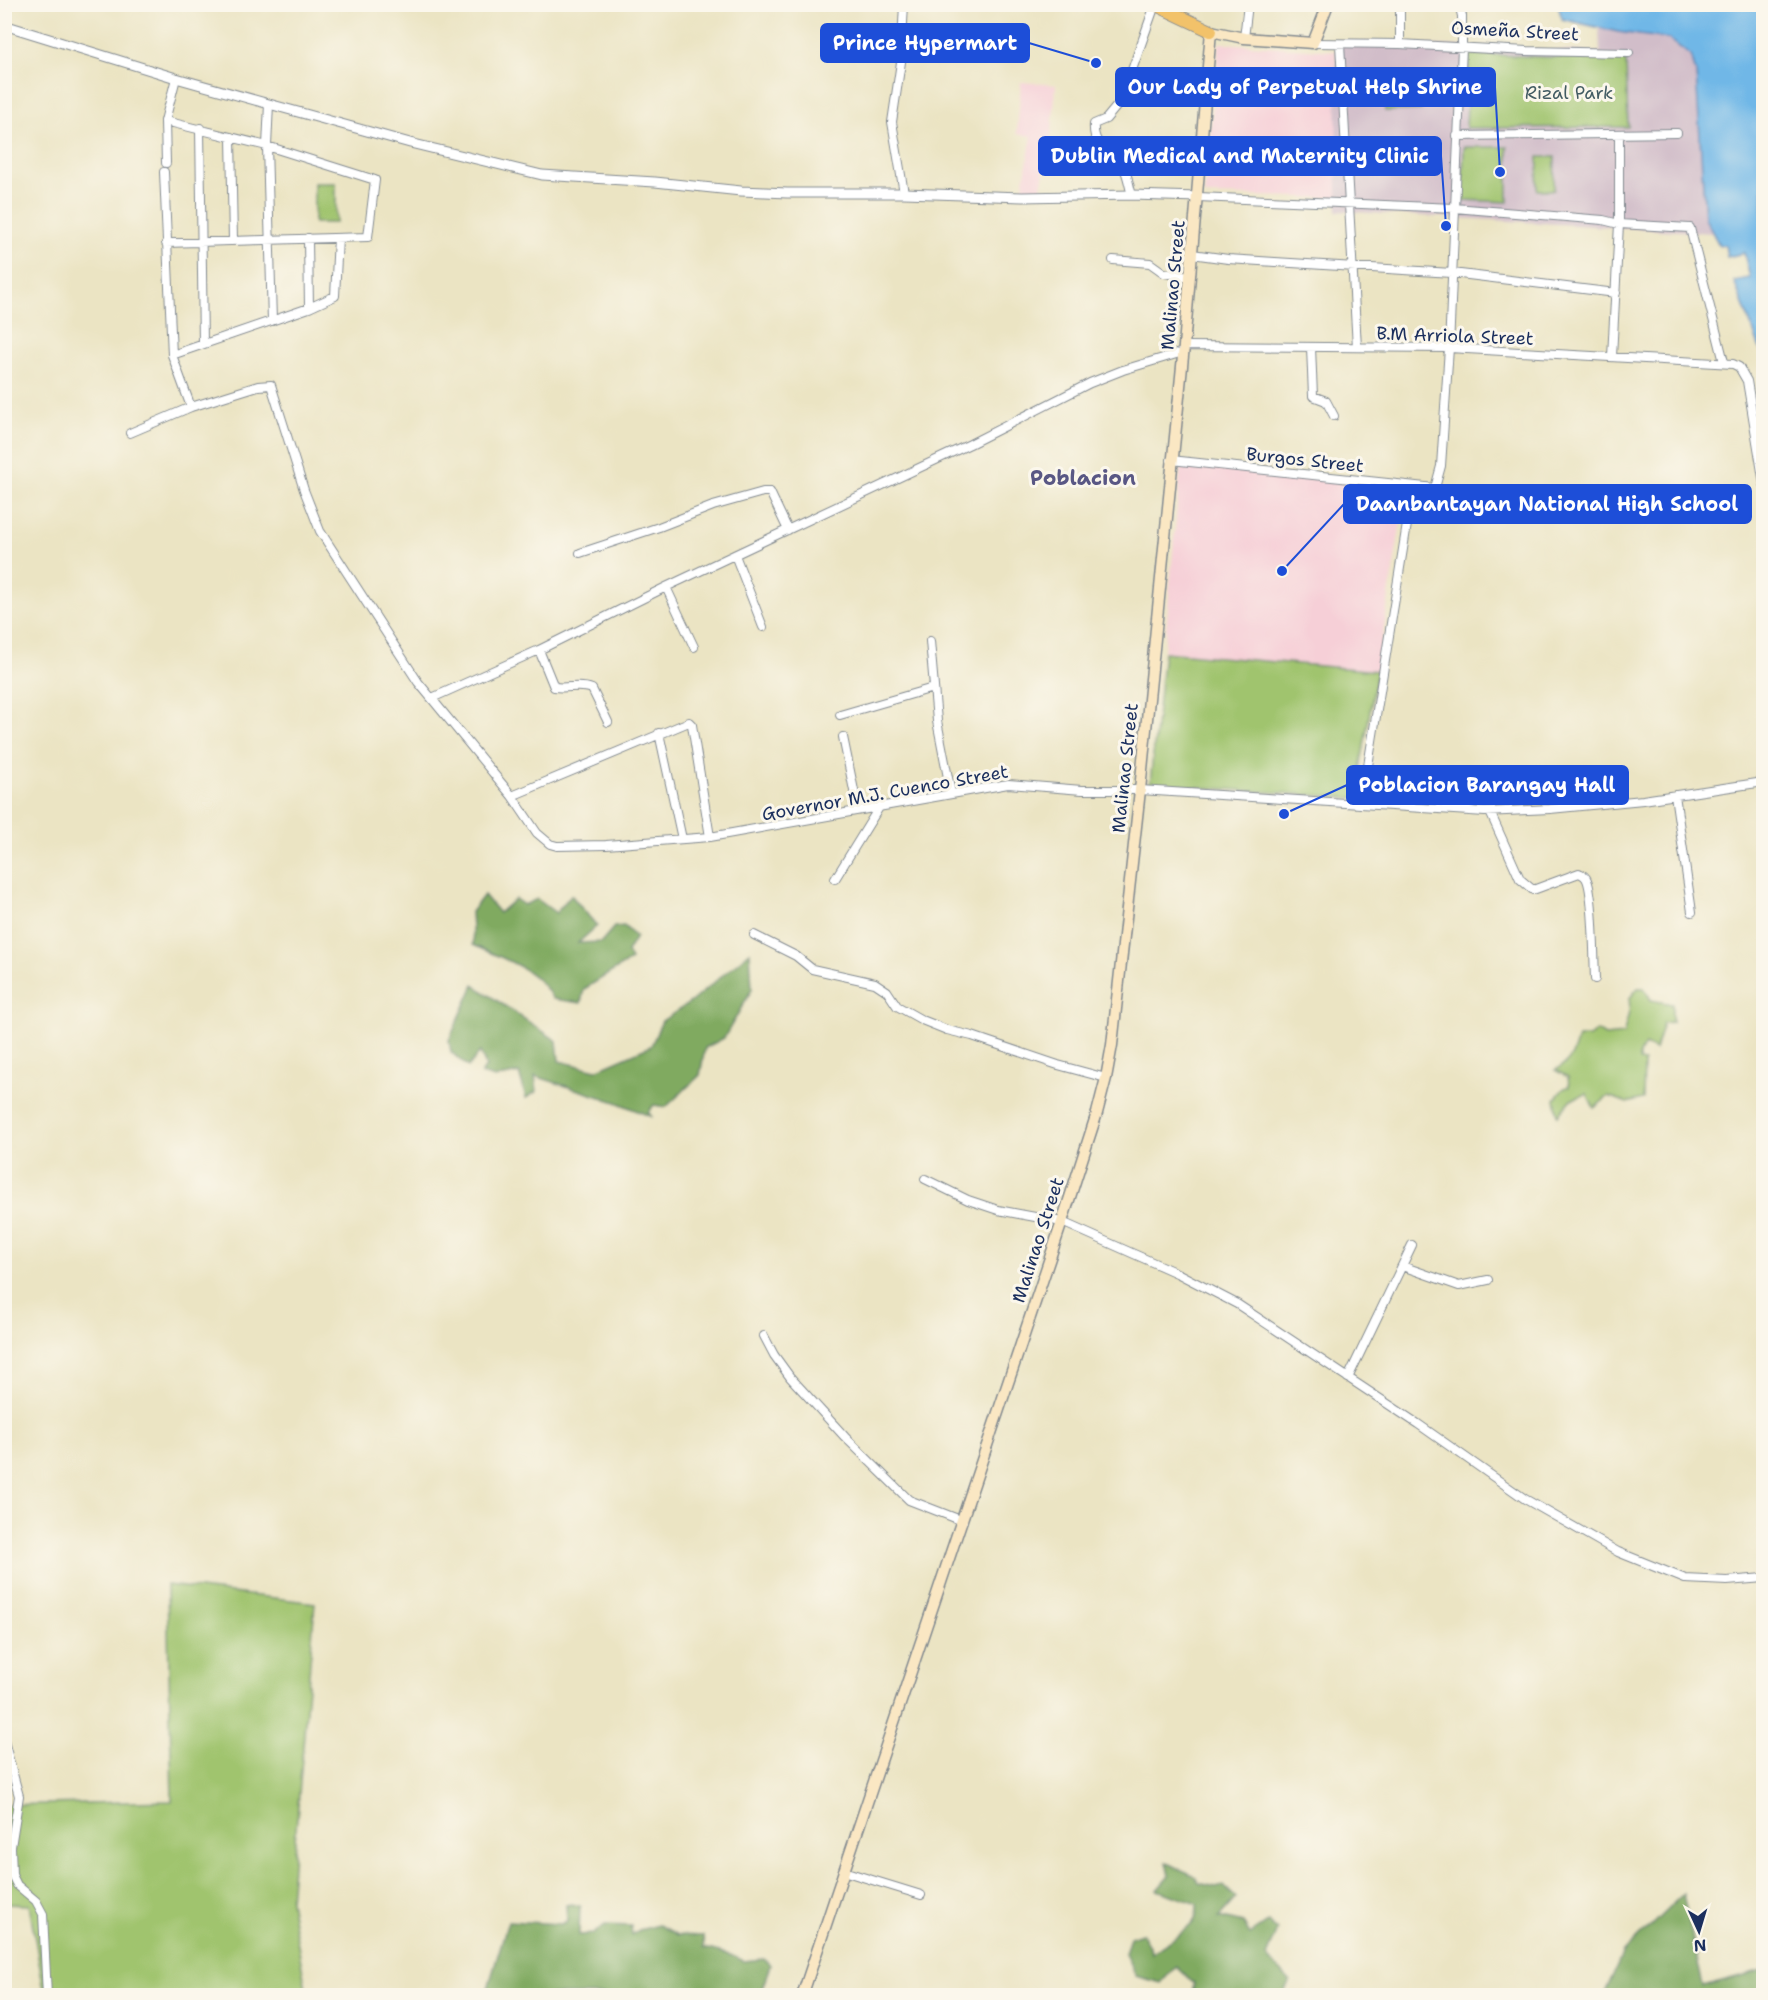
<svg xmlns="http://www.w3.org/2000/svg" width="1768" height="2000" font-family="'Shantell Sans',sans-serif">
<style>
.built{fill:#f6cfd7}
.industrial{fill:#d1bdc9}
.green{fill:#a0c46e;stroke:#5e7a66;stroke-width:1.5}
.forest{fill:#80aa61;stroke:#4e6c60;stroke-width:1.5}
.water{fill:#70b7e7;stroke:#4673a2;stroke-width:1.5}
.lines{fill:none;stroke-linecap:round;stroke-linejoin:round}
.minor-casing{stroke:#838a90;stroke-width:10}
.tertiary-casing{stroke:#838a90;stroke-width:11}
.secondary-casing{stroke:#838a90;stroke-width:13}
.primary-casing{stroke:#838a90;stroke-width:14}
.minor{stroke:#fff;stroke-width:8}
.tertiary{stroke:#fff;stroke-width:9}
.secondary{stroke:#fae7c3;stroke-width:10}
.primary{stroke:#f2c26a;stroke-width:12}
.labels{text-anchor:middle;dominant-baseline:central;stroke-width:6;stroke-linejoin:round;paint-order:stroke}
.street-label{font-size:18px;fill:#1b2f5e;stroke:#fbf7ec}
.park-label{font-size:18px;fill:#435c63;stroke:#fbf7ec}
.quarter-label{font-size:21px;font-weight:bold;fill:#595784;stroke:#fbf7ec}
.leader{fill:none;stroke:#1d4ed8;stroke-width:2}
.callout-dot{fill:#1d4ed8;stroke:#fbf7ec;stroke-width:2}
.callout{fill:#1d4ed8;stroke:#1d4ed8;stroke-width:2}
.callout-label{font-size:20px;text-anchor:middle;font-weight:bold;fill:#fff}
</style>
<rect width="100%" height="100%" fill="#fbf7ec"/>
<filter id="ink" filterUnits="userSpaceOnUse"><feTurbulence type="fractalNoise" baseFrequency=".0167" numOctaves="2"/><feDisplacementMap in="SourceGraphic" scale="12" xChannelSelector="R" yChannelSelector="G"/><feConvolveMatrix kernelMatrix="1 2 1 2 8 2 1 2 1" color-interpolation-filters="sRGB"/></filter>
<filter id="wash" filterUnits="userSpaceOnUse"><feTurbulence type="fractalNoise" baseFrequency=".008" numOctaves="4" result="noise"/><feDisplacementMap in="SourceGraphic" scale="24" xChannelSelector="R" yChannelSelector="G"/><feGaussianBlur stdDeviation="1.35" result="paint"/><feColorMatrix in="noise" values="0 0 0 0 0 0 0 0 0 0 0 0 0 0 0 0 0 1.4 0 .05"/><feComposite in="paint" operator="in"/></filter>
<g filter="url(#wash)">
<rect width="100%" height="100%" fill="#ebe4c3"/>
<!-- built -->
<path class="built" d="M1219,43L1335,51L1342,198L1204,195Z
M1021,82L1056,85L1052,130L1040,193L1022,192L1032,136L1017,134Z
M1181,462L1406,490L1377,671L1164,652Z"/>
<!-- industrial -->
<path class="industrial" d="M1599,28L1669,39L1691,56L1712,89L1714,236L1712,233L1337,211L1336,41L1600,52Z"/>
<!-- green -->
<path class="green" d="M1469,54L1626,60L1628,127L1466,128Z
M1421,86V110L1385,111L1384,88Z
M1464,147H1508V202L1462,200Z
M1538,157H1555L1554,190H1537Z
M314,183H336V223H314Z
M1164,652L1377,671L1355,798L1150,784Z
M1638,988H1644L1651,1000L1672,1004V1022L1663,1023L1655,1050L1645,1045L1639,1054V1061L1644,1062L1643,1099L1627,1103L1609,1096L1594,1108L1587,1094L1572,1099L1558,1115L1555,1099L1563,1089L1569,1086L1568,1077L1555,1070C1571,1063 1574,1053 1578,1037H1589L1597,1031L1605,1036L1624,1034C1625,1022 1632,1011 1629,999Z
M167,1585L315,1603L290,1901L307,1995H45L29,1905L5,1904L4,1805L172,1801Z"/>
<!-- forest -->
<path class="forest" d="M484,895L499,913L515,899L524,905L537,899L556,913L571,895L597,926L578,943L601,942L614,927L624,926L636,937L627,952L631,960L584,989L581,1003L553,999C535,967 505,960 473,945L471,912Z
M750,952L752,989L724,1038L705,1048L700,1075L666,1107L654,1105L648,1112L652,1117L616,1102L535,1076L537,1091L526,1098L519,1073L495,1078L481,1074L486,1066L480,1052L468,1067L451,1052L449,1040L474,985L557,1041L559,1061L596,1070L651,1046L662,1021L692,1001Z
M1166,1862L1195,1876L1199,1883L1216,1887L1223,1885L1236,1898L1219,1917L1243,1923L1250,1934L1268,1922L1277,1930L1266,1956L1290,1981L1283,1995H1192L1194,1983L1176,1966L1161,1983L1136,1976L1125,1954L1130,1937L1142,1933L1152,1953C1162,1945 1191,1930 1195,1919C1197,1915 1197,1909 1197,1904L1157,1890L1169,1876Z
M1683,1894L1703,1986L1763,1970V1995H1604L1623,1953Z
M572,1904L580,1906L579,1935L593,1934L605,1925L631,1926L632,1935L639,1930L659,1925L678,1935L703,1936L704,1948L730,1955L744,1961L764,1959L770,1965L760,1995H486L508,1921L561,1924L567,1921L566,1905Z"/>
<!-- water -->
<path class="water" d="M1558,5H1763V356L1734,281L1750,278L1744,253L1727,257L1725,245H1719L1705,218L1696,72L1691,56L1669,39L1618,32L1562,19Z"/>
</g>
<g filter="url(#ink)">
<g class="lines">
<!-- minor casing -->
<g class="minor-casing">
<path id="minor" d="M904,4L901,62L892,122L904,193
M1244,38L1248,4
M1313,43L1400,44L1527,51L1629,53
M1340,44L1357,347
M1400,44V9
M269,104L267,146L272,321
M165,121L267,146L375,180L368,237L166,243
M200,128L203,344
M1457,136L1677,133
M231,137L233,241
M166,163L165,121L176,78
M164,172L172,355L191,407
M1132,195C1129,186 1128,175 1123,166C1114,148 1092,151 1094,124L1106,119L1121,101L1155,5
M1198,197L1454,208L1603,220L1619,224L1690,228L1724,362
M308,238L309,308
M1192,254L1228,259L1452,273L1616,293
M1113,260L1150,263L1164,273L1189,277
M1184,346L1449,348L1733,364L1739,367L1747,381L1764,484
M1311,347L1313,396L1326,401L1334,416
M172,355L309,308L335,296L338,238
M1612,357L1619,224V135
M130,433L191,407L258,386L271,385L304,490L320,531L418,682L512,796L537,833L550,844L557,846L606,845L710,837L1008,784L1082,790H1140L1485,812L1550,809L1643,800L1764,782
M1171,460L1435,488L1441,466L1449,348L1462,47V16L1459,4
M580,553L659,527L713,506L763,492H770L788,530
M735,555L763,627
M666,587L694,647
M930,641L937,721L951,793
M539,650L554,687C568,689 580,684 592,689L608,722
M432,698L539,650L666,587L970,444L1090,383L1123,370L1183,352
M840,715L933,688
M659,733L682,839
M843,737L858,810
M1675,795L1692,912
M512,796L689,722L692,725L710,837
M1362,803L1413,487
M1490,812L1520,879L1533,890L1579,873C1583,875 1584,875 1586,878C1594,891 1594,960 1595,979
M835,879L880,806
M754,935L796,956L812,969L875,983L887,991L897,1006L922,1020L947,1030L972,1036L1058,1065L1106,1078
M925,1179L968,1200L998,1210L1062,1222L1179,1274L1237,1304L1418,1424L1525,1499L1618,1552L1685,1579L1727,1581L1764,1578
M1402,1266L1459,1286L1488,1280
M764,1336L774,1355L790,1377L845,1437L909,1500L963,1521
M1348,1378L1412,1245
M4,1741L19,1796L11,1847L12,1875L17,1885L36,1901L43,1914L47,1996
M843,1871L921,1895"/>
</g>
<!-- tertiary casing -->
<g class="tertiary-casing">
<path id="tertiary" d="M4,25L176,78L269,104L410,143L542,175L655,182L741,191L787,193H904L1022,197L1132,195L1198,197"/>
</g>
<!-- secondary casing -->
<g class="secondary-casing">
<path id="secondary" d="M802,1996L1062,1222L1097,1113L1106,1078L1112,1045L1140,790L1184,346L1211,31L1244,38L1313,43L1328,4"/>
</g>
<!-- primary casing -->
<g class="primary-casing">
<path id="primary" d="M1154,4L1211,31"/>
</g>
<!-- minor -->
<use href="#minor" class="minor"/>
<!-- tertiary -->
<use href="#tertiary" class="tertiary"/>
<!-- secondary -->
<use href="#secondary" class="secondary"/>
<!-- primary -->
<use href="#primary" class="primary"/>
</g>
</g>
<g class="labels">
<!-- street labels -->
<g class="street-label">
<text transform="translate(1515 31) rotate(3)">Osmeña Street</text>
<text transform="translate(1173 285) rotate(-85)">Malinao Street</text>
<text transform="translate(1455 336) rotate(2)">B.M Arriola Street</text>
<text transform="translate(1305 460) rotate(6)">Burgos Street</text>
<text transform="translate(1125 768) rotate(-84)">Malinao Street</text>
<text transform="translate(885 793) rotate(-10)">Governor M.J. Cuenco Street</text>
<text transform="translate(1038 1240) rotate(-72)">Malinao Street</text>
</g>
<!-- park labels -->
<g class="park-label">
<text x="1569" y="93">Rizal Park</text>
</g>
<!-- quarter labels -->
<g class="quarter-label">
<text x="1083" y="478">Poblacion</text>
</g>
</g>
<!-- callouts -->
<path class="leader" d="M1096 63L1029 43M1500 172L1495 87M1446 226L1441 156M1282 571L1344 504M1284 814L1347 785"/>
<g class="callout-dot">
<circle cx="1096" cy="63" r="6"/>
<circle cx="1500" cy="172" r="6"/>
<circle cx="1446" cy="226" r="6"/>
<circle cx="1282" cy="571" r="6"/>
<circle cx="1284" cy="814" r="6"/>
</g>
<g class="callout">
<rect x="821" y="24" width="208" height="38" rx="6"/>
<rect x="1116" y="68" width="379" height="38" rx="6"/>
<rect x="1039" y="137" width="402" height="38" rx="6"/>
<rect x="1344" y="485" width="407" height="38" rx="6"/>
<rect x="1347" y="766" width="281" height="38" rx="6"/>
</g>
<g class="callout-label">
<text x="925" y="50">Prince Hypermart</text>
<text x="1305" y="94">Our Lady of Perpetual Help Shrine</text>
<text x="1240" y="163">Dublin Medical and Maternity Clinic</text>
<text x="1547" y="511">Daanbantayan National High School</text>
<text x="1487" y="792">Poblacion Barangay Hall</text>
</g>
<!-- margin -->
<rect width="1768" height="2000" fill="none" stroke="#fbf7ec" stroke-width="24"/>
<!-- north arrow -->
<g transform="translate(1699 1931) rotate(176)" stroke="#fbf7ec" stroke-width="4.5" paint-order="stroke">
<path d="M0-4.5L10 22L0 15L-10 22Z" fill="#1b2f5e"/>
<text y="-9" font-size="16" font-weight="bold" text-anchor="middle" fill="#1b2f5e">N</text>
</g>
</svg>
